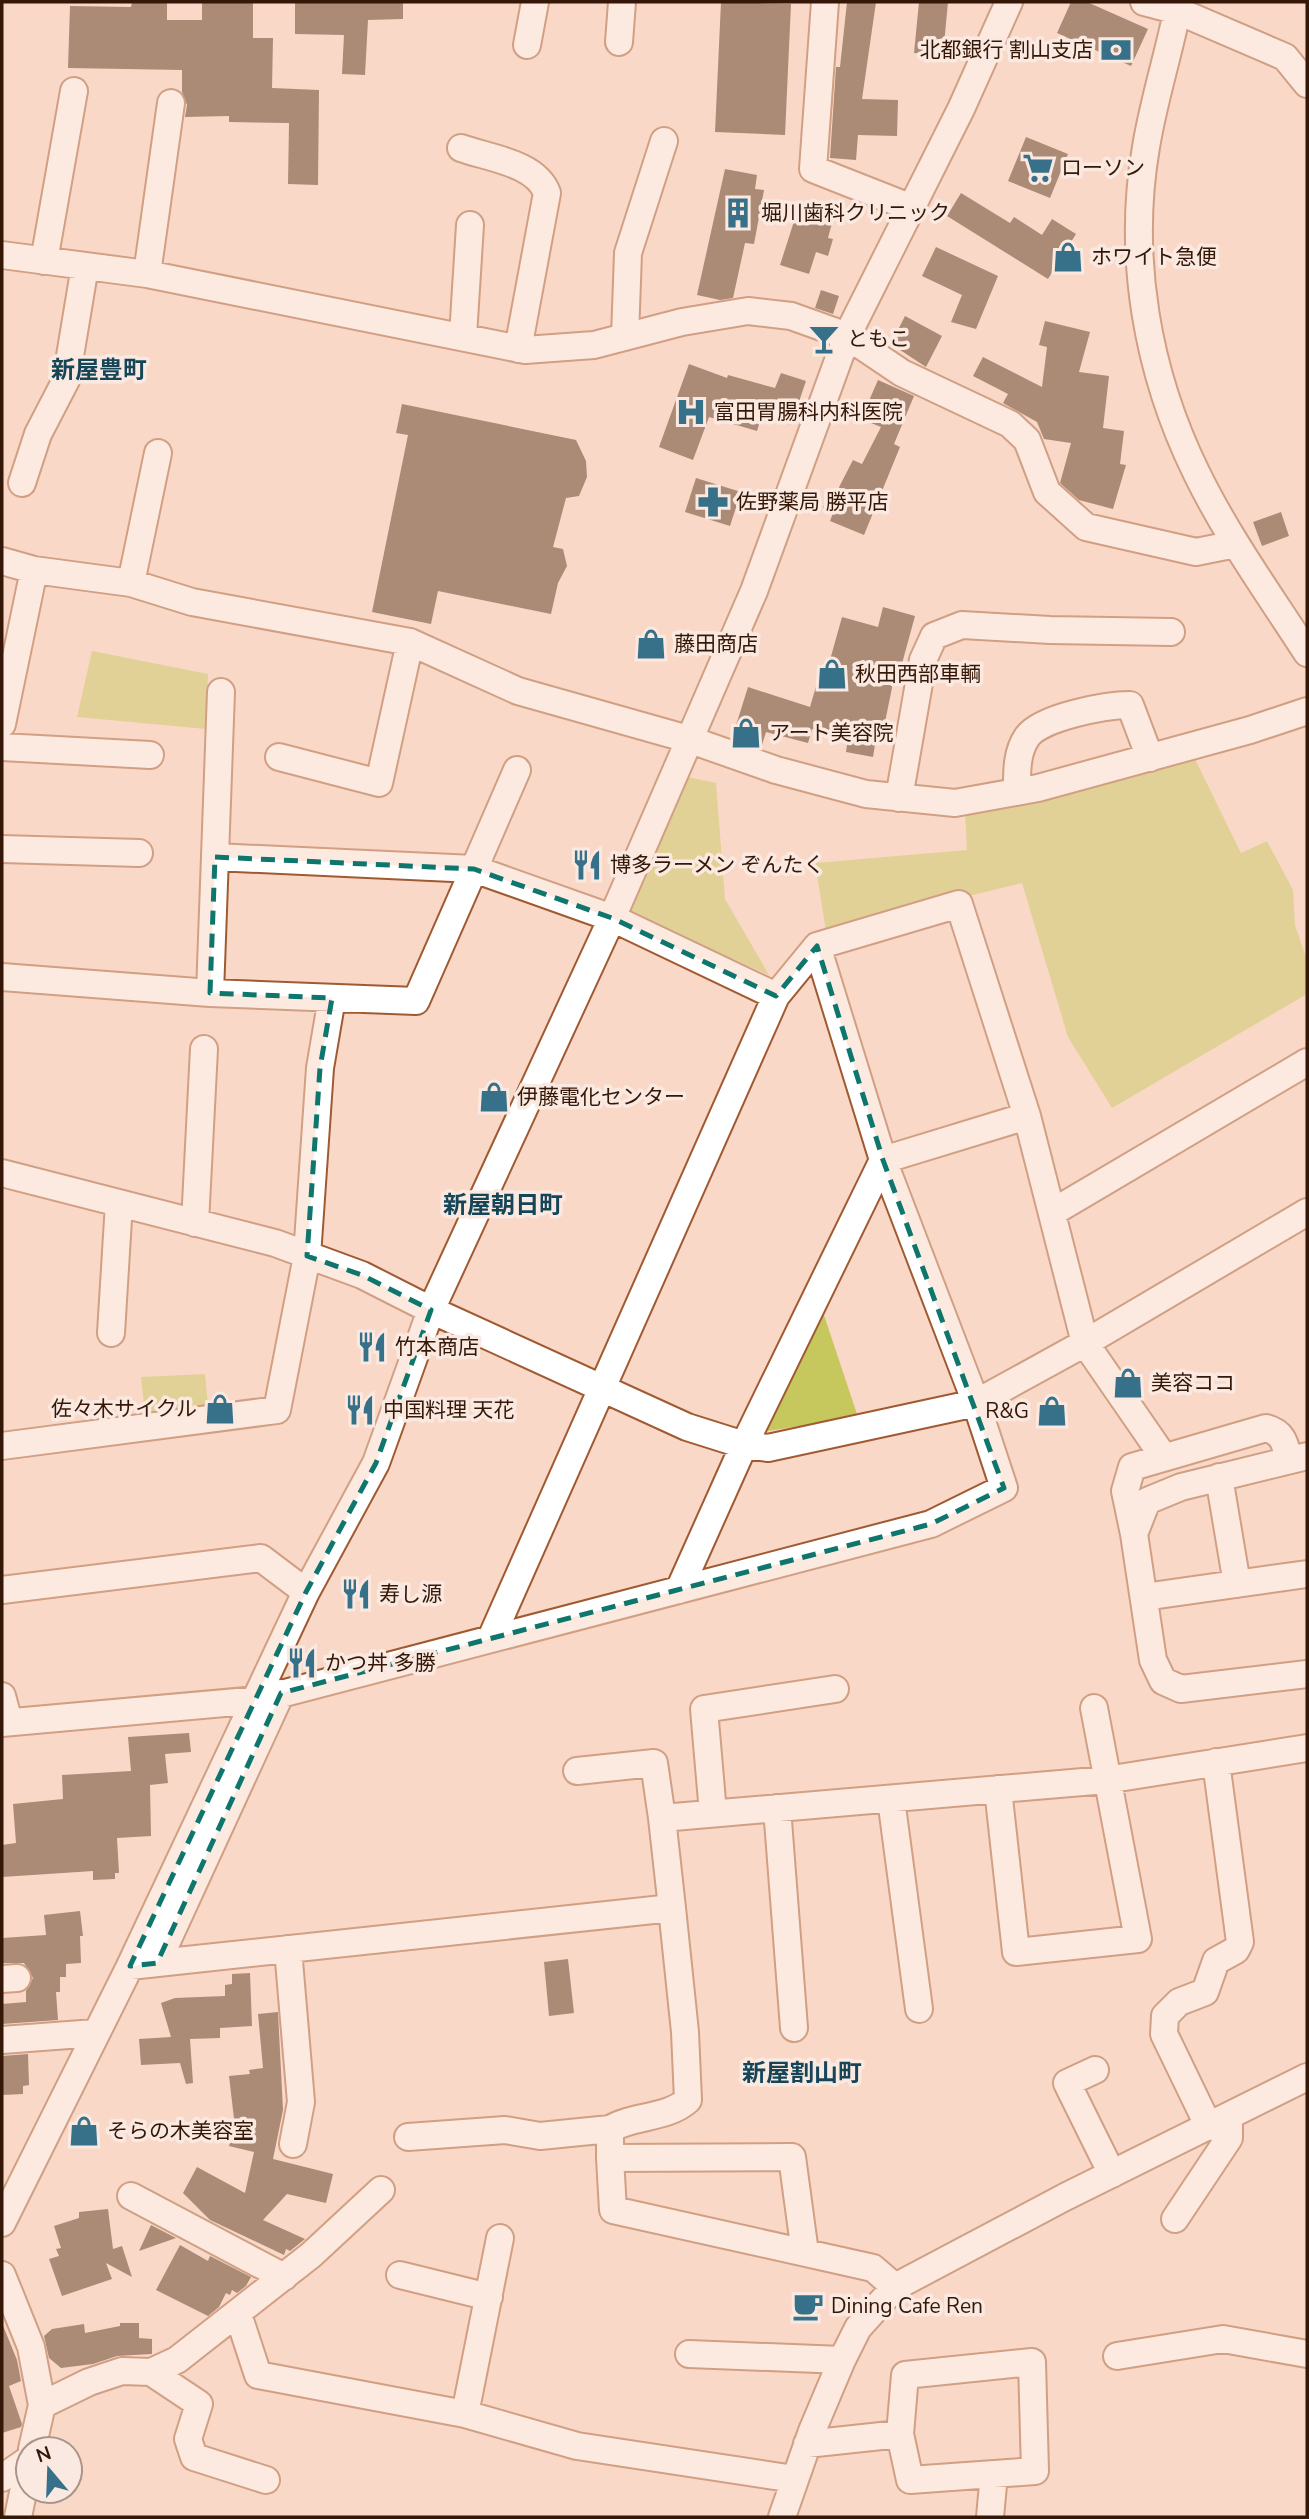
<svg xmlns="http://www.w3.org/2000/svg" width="1309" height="2519" font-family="'Nunito Sans','Noto Sans JP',sans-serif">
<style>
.green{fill:#c6c75c}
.building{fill:#4c2a16}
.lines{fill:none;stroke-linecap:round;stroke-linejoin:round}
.minor-casing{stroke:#a05a31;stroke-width:30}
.minor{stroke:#fff;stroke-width:26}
.marked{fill:none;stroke:#0f766e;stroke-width:5;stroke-dasharray:14 9;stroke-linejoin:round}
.labels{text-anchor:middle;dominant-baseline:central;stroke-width:7;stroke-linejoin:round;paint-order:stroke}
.poi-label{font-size:21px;fill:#341706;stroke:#fae9e1;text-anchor:start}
.quarter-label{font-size:24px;font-weight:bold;fill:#164558;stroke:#fae9e1}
</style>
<rect width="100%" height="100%" fill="#f9d8c7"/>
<!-- green -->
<path class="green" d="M92,651L208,674L206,729L77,717Z
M1193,755L1241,853L1267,841L1293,890L1295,925L1307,960V994L1112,1108L1068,1037L1022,883L826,931L815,863L967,850L965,810L1027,804Z
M687,777L716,783L725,899L769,975L629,913Z
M822,1309L858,1417L768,1431L762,1423Z
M205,1374L209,1416L146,1422L141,1377Z"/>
<!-- building -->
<path class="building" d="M132,2H167V20H202V2H253V38H273L272,88L319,90L318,185L288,184L289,123L229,122V116L185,117L187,105L182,92V70L68,68L70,6L131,7Z
M295,2H403V19L368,20L365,75L342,74L344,35L295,34Z
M721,2L791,4L785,135L715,132Z
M847,2H876L862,99L898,100L897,136L858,135L856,160L830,158L836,67H840Z
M919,2H948L943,55L914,53Z
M1071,2H1087L1148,29L1131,66L1057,33Z
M1026,137L1068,154L1050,198L1008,181Z
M725,169L757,175L755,189L764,190L754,244L745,243L733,298L720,300L697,295Z
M961,193L1010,223L1014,217L1042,235L1052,219L1076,234L1048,279L947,216Z
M797,212L832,223L828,238L833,239L828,256L816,252L809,274L780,265Z
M936,247L998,276L976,329L951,322L962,295L922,276Z
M821,290L839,296L833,314L815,308Z
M905,316L942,336L926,367L891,344Z
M1045,321L1090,332L1079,372L1109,376L1103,428L1124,431L1120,464L1126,465L1113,509L1079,500L1060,483L1071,443L1044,439L1037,422L1003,403L1008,394L973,376L983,357L1042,387L1047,347L1039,345Z
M689,364L727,378L728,375L775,388L781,373L806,381L791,425L762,415L757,431L709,417L693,460L659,447Z
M878,380L914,396L894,444L900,447L864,535L830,521L833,513L823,508L830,490L836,493L853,460L862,464L881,427L861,419Z
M402,404L576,440L586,461L587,477L579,496L566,498L553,547L563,549L567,566L558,583L551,614L438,591L431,624L372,612L408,435L396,433Z
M696,478L741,492L730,526L685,512Z
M1281,512L1289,536L1262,546L1253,522Z
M883,607L915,616L900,671L894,678L884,727L878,726L873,757L846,752L848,738L812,729L808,743L766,732L761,748L732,738L748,687L810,707L817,683L823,685L842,617L878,627Z
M189,1733L191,1752L165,1754L168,1783L150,1785L151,1836L117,1838L119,1873H115V1879L93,1880V1871L2,1877V1845L16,1843L13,1804L63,1799L62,1775L131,1771L128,1737Z
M80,1911L83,1936H80L81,1963L66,1964V1977H60V1992H56L58,2020L2,2024V2004L26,2002V1991L33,1978L24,1963H2V1938L46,1935L44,1915Z
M568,1959L574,2013L549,2016L544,1962Z
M250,1973L252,2026L220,2028V2038L190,2039L193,2083L186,2084L180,2063L141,2065L139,2039L171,2037L161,2003L175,1998L225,1996V1985L232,1984V1974Z
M278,2012L283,2110L273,2159L333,2174L326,2203L287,2194L263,2220L305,2239L290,2251L286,2249L284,2255L210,2220L183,2193L197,2167L245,2193L254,2152L229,2146L235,2127L229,2076L250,2074L249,2070L263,2068L258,2014Z
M28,2054L29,2085L23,2086V2094L2,2095V2056Z
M108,2209L113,2249L122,2246L132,2277L106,2263L112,2279L62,2296L49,2259L59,2256L56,2249L61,2248L54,2226L79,2218V2212Z
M151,2225L176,2238L139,2251Z
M180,2245L208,2261L210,2256L251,2277L246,2286L237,2293L232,2290L230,2295L226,2293L219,2307L208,2316L156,2290Z
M2,2323L17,2360L21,2381L9,2386L22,2424L21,2427L2,2433Z
M120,2323H139V2338L152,2339V2354L117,2356L93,2364L61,2368L49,2358L44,2336L52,2329L84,2324L85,2333L120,2326Z"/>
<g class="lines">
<!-- minor casing -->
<g class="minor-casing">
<path id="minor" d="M825,2L813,169L912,208
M1144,2L1178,11L1285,57L1307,84
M1179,2C1170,50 1154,98 1146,147C1127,257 1147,372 1196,472C1227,536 1269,594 1307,653
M619,42L622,2
M527,45L535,2
M461,148C489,158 536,163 547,193L518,349
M2,255L147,274L525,350L594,345L682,322L748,311L791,316L847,336L902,373L1010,424L1027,440L1047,492L1086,527L1196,552L1236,544
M44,261L74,91
M147,274L171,103
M463,336L470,225
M625,337L628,253L664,141
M22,483L38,434L66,380L85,266
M2,561L34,570L131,583L192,602L410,642L518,691L688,739L776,770L866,794L955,803L1038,788L1250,730L1307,711
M131,583L158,453
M2,724L34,570
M2,747L150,755
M279,757L379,783L410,642
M1017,791C1017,774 1016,753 1027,737C1041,717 1106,705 1130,705L1150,758
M899,798L923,660L934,636L962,625L1050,630L1171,632
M2,849L139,853
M215,857L474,869L517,770
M2,977L210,993L416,1001L474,869L612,918L776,996L817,946L959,904L1027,1116L1085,1343L1163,1456
M210,993L221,692
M2,1173L275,1243L362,1275L431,1310L687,1427L744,1445L768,1448L976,1403L1085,1343L1307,1212
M1053,1212L1307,1062
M195,1223L204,1049
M111,1333L119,1203
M2,1446L277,1410L307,1256L320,1068L332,998
M1307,1456L1181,1487L1147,1501L1134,1534L1153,1660L1163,1681L1181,1689L1307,1674
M1219,1477L1237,1584
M1134,1534L1125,1491L1132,1467L1266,1428C1284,1433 1285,1444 1289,1460
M2,1590L261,1558L306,1592
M679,1590L744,1445L883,1160L1027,1116
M1144,1597L1307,1574
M492,1636L776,996
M2,1696L9,1722
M2,1723L258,1700L931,1524L1004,1488L976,1403L883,1160L817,946
M577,1771L654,1763L662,1818
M998,1789L1016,1952L1138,1939L1094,1708
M891,1799L919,2009
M777,1808L794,2028
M713,1813L704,1709L835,1689
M288,1949L301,2102L293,2144
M157,1963L281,1693
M130,1966L672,1908L662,1818L1106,1780L1307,1748
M2,1979L17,1978
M2,2040L95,2033
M1095,2070L1067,2083L1112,2174
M1209,2127L1164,2034L1165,2016L1179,2002L1205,1992L1216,1961L1236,1950L1240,1942L1216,1762
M408,2137L505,2130L540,2136L610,2129
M610,2158V2129C634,2115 667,2119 688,2100L685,2032L672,1908
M131,2196L284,2277
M1175,2219L1229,2138V2118
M2,2223L130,1966L306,1592L376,1463L431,1310L612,918L754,591L847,336L961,109L1009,2
M805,2253L792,2157L610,2158L613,2210L873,2268L895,2287
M2,2275L31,2347L42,2405L32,2449
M400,2275L489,2297
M238,2314L258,2375L465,2414L577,2446L794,2479
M689,2354L842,2360
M1117,2356L1223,2339L1307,2354
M151,2372L199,2404L188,2439L194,2457L266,2480
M42,2405L89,2382L122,2371L151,2372L177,2360L311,2255L381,2190
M465,2414L500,2238
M807,2444L900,2434L905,2375L1032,2362L1035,2471L910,2480L900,2434
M2,2478L28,2460
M18,2517L28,2468
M782,2517L812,2431L842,2360L858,2328L895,2287L1065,2197L1307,2077
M990,2517L994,2474"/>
</g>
<!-- minor -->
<use href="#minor" class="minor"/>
</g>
<!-- marked area -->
<path d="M0 0H1309V2519H0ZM215,857L474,869L612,918L776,996L817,946L883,1160L1004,1488L931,1524L281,1693L157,1963L130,1966L306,1592L376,1463L431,1310L362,1275L307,1256L320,1068L332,998L210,993Z" fill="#f9d8c7" fill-opacity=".55" fill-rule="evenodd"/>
<path class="marked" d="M215,857L474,869L612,918L776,996L817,946L883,1160L1004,1488L931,1524L281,1693L157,1963L130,1966L306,1592L376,1463L431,1310L362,1275L307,1256L320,1068L332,998L210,993Z"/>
<!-- icons -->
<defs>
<g id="bank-bare" transform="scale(2.415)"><path d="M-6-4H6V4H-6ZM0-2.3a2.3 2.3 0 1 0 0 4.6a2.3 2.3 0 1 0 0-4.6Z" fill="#377089" stroke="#fae9e1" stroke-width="2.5" paint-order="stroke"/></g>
<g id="supermarket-bare" transform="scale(2.415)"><path d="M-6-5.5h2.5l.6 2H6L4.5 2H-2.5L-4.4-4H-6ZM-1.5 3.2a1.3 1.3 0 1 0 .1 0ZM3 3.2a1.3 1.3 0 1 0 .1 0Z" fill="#377089" stroke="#fae9e1" stroke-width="2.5" paint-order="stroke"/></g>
<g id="building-bare" transform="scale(2.415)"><path d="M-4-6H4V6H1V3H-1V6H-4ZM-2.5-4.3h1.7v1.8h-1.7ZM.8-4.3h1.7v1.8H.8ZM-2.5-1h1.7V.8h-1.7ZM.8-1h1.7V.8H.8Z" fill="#377089" stroke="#fae9e1" stroke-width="2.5" paint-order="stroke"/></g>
<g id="shop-bare" transform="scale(2.415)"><path d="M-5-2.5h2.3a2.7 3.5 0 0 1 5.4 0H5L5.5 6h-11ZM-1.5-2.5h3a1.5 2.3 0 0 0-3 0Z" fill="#377089" stroke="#fae9e1" stroke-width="2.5" paint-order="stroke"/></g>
<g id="bar-bare" transform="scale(2.415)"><path d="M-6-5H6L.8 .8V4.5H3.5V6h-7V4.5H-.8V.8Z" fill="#377089" stroke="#fae9e1" stroke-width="2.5" paint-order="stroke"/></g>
<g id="hospital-bare" transform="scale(2.415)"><path d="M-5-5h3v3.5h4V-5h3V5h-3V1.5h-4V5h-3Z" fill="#377089" stroke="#fae9e1" stroke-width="2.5" paint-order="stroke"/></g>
<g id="pharmacy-bare" transform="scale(2.415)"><path d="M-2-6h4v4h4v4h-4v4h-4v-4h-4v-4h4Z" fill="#377089" stroke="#fae9e1" stroke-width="2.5" paint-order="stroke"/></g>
<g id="restaurant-bare" transform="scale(2.415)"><path d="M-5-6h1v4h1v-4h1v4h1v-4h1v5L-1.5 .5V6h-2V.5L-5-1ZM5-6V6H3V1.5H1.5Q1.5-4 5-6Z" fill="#377089" stroke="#fae9e1" stroke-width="2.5" paint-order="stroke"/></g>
<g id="cafe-bare" transform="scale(2.415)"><path d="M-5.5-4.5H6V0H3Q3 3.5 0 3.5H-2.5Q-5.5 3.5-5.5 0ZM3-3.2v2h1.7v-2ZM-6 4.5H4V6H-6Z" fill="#377089" stroke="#fae9e1" stroke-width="2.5" paint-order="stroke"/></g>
</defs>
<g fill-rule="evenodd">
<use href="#bank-bare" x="1116" y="50"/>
<use href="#supermarket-bare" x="1038" y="168"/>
<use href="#building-bare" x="738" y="213"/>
<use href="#shop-bare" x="1068" y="257"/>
<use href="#bar-bare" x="824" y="339"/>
<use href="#hospital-bare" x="691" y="412"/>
<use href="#pharmacy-bare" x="713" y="502"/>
<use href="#shop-bare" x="651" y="644"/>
<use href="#shop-bare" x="832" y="674"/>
<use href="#shop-bare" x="746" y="733"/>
<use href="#restaurant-bare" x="587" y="865"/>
<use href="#shop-bare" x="494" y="1097"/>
<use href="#restaurant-bare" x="372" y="1347"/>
<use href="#shop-bare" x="1128" y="1383"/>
<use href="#shop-bare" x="220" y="1409"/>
<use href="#restaurant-bare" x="360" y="1410"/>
<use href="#shop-bare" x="1052" y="1411"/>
<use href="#restaurant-bare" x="356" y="1594"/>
<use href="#restaurant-bare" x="302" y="1663"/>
<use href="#shop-bare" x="84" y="2131"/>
<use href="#cafe-bare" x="808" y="2306"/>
</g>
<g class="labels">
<!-- poi labels -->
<g class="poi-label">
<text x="1093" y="50" text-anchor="end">北都銀行 割山支店</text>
<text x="1061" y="168">ローソン</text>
<text x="761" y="213">堀川歯科クリニック</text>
<text x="1091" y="257">ホワイト急便</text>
<text x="847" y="339">ともこ</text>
<text x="714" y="412">富田胃腸科内科医院</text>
<text x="736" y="502">佐野薬局 勝平店</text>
<text x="674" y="644">藤田商店</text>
<text x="855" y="674">秋田西部車輌</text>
<text x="769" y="733">アート美容院</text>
<text x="610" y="865">博多ラーメン ぞんたく</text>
<text x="517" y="1097">伊藤電化センター</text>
<text x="395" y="1347">竹本商店</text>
<text x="1151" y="1383">美容ココ</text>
<text x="197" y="1409" text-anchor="end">佐々木サイクル</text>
<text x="383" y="1410">中国料理 天花</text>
<text x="1029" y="1411" text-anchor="end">R&amp;G</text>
<text x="379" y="1594">寿し源</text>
<text x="325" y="1663">かつ丼 多勝</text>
<text x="107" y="2131">そらの木美容室</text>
<text x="831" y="2306">Dining Cafe Ren</text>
</g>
<!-- quarter labels -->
<g class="quarter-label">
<text x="99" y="370">新屋豊町</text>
<text x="503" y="1205">新屋朝日町</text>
<text x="802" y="2073">新屋割山町</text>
</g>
</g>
<!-- border -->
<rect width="1309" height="2519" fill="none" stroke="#341706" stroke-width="7"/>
<!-- north arrow -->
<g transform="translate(49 2470) rotate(341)"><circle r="33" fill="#fae9e1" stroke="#ab9589" stroke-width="2"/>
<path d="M0-5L12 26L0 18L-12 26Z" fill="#377089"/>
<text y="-10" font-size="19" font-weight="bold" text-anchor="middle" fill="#341706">N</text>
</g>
</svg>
